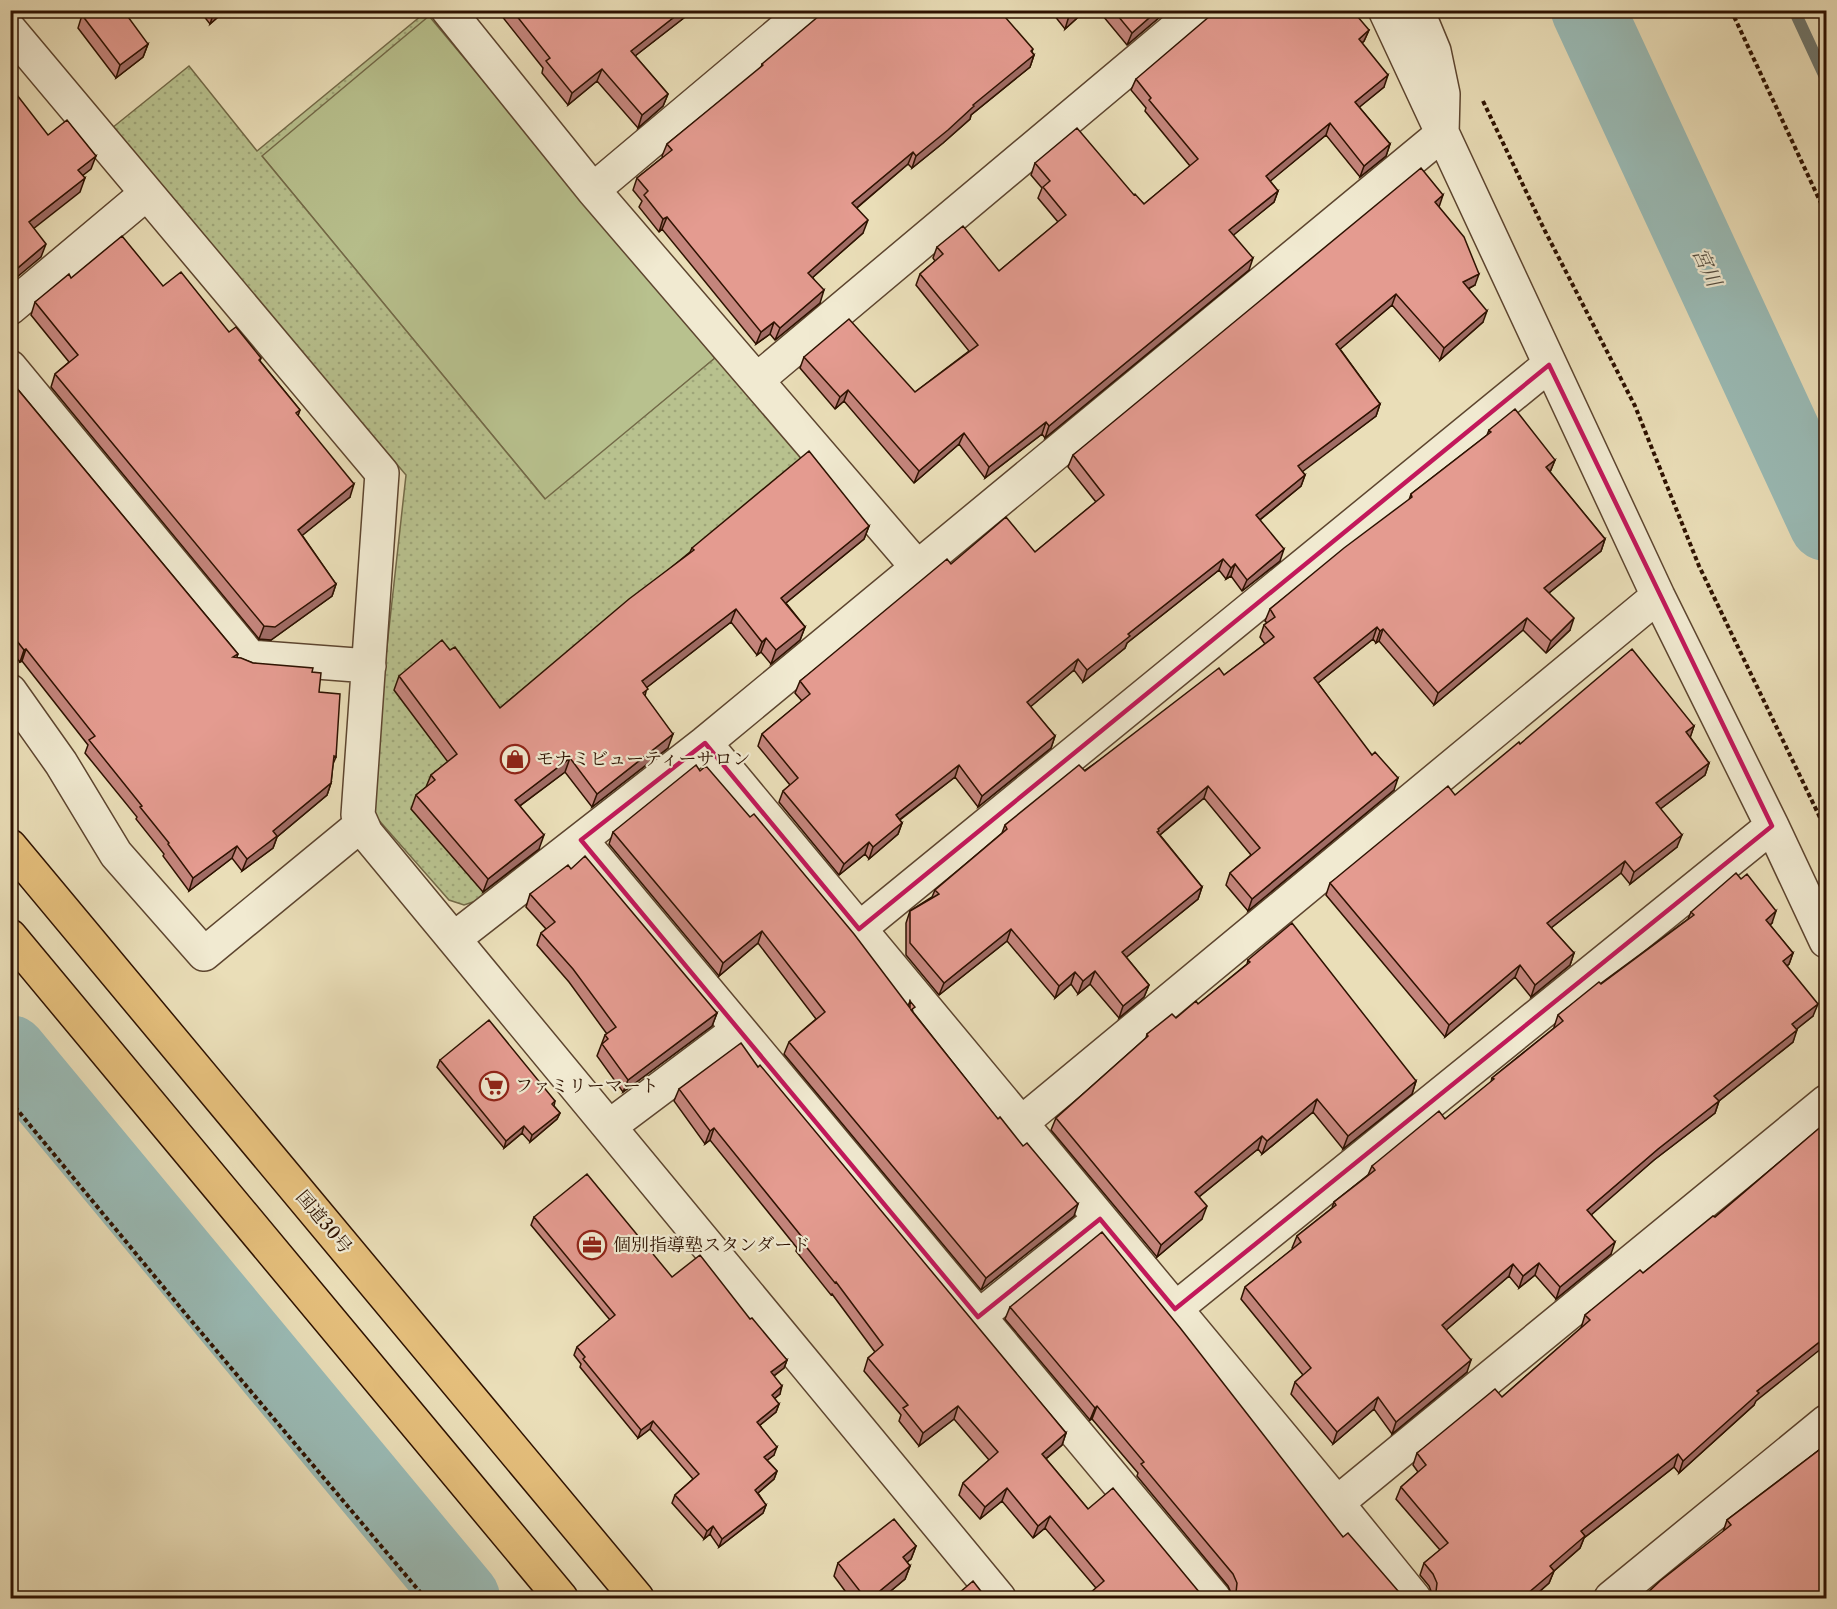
<svg xmlns="http://www.w3.org/2000/svg" width="1837" height="1609" font-family="'Libre Caslon Text','Noto Serif JP',serif">
<style>
.grass{fill:#b8c18e;stroke:#736a48;stroke-width:1.5}
.park{fill:url(#park-dots);stroke:#736a48;stroke-width:1.5;fill-rule:evenodd}
.lines{fill:none;stroke-linecap:round;stroke-linejoin:round}
.stream{stroke:#6f776e;stroke-width:12}
.river{stroke:#9abbb6;stroke-width:74}
.street-casing{stroke:#5d452f;stroke-width:36}
.highway-casing{stroke:#2e1201;stroke-width:36}
.path{stroke:#2e1201;stroke-width:4;stroke-dasharray:4.5 3;stroke-linecap:butt}
.street{stroke:#f1ead1;stroke-width:33}
.highway{stroke:#e5bf7c;stroke-width:33}
.wall{fill:#c4857c;stroke:#2e1201;stroke-width:1.5}
.shaded-wall{fill:#a06c65;stroke:#2e1201;stroke-width:1.5}
.building{fill:#e49b90;stroke:#2e1201;stroke-width:1.5}
.marked{fill:none;stroke:#c2185b;stroke-width:4.5;stroke-linejoin:round}
.labels{text-anchor:middle;dominant-baseline:central;stroke-width:4.5;stroke-linejoin:round;paint-order:stroke}
.poi-label{font-size:18px;fill:#2e1201;stroke:#f1ead1;text-anchor:start}
.street-label{font-size:18px;fill:#2e1201;stroke:#f1ead1}
.water-label{font-size:20px;font-style:italic;fill:#544d40;stroke:#f1ead1}
</style>
<defs>
<pattern id="park-dots" width="8" height="8" patternUnits="userSpaceOnUse" patternTransform="scale(1.5)"><rect width="8" height="8" fill="#b8c18e"/><path d="M2 2h.1M6 6h.1" fill="none" stroke="#9ea579" stroke-width="1.8" stroke-linecap="round"/></pattern>
</defs>
<rect width="100%" height="100%" fill="#eadeb8"/>
<filter id="stains"><feTurbulence type="fractalNoise" baseFrequency=".00333" numOctaves="4"/><feColorMatrix values="0 0 0 0 .2 0 0 0 0 .09 0 0 0 0 .02 0 0 0 .5 -.17"/></filter>
<radialGradient id="worn" r=".72"><stop offset=".6" stop-color="#630" stop-opacity="0"/><stop offset="1" stop-color="#630" stop-opacity=".3"/></radialGradient>
<!-- grass -->
<path class="grass" d="M429,15L715,358L546,500L261,155Z"/>
<!-- park -->
<path class="park" d="M427,11H432L810,464L447,760L532,859L485,898L464,905L449,900L376,817L372,803V782L406,475L112,128L189,66L257,151ZM429,16L715,358L545,499L262,156Z"/>
<g class="lines">
<!-- stream -->
<path class="stream" d="M1794,10L1826,79"/>
<!-- river -->
<path class="river" d="M1588,10L1826,524
M10,1052L463,1598"/>
<!-- street casing -->
<g class="street-casing">
<path id="street" d="M448,10L593,190L918,568
M1385,10L1658,596L1772,826L1826,941
M10,30L382,473L358,815L366,833L999,1598
M593,190L807,10
M10,308L147,193
M10,367L250,657L369,666
M757,380L1198,10
M10,691L61,763L116,854L204,954L362,824
M705,743L1337,1503L1414,1598
M581,840L1214,1598
M859,929L1549,365
M455,938L705,743L1442,134L1443,94L1434,51L1417,10
M1020,1124L1658,596
M610,1126L738,1030
M1175,1309L1772,826
M978,1317L1100,1219
M1337,1503L1826,1102
M1611,1598L1826,1422"/>
</g>
<!-- highway casing -->
<g class="highway-casing">
<path id="highway" d="M10,846L637,1598
M10,936L561,1598"/>
</g>
<!-- path -->
<path class="path" d="M1731,10L1826,214
M1483,101L1544,229L1635,406L1699,566L1826,830
M10,1101L189,1318L425,1598"/>
<!-- street -->
<use href="#street" class="street"/>
<!-- highway -->
<use href="#highway" class="highway"/>
</g>
<!-- wall -->
<path class="wall" d="M199,10H226L210,24Z
M497,10H694L635,56L668,94L663,106L638,128L597,81L568,105L542,73L543,68Z
M1050,10H1086L1065,29Z
M1098,10H1168L1127,45Z
M82,15L148,44L143,57L116,78L78,28Z
M1369,30L1364,41L1362,43L1384,87L1359,107L1390,144L1386,156L1360,177L1326,135L1270,181L1278,191L1274,202L1233,235L1249,270L1045,438L1042,434L985,478L959,444L914,483L844,401L835,409L800,368L804,357L915,392L969,351L916,285L920,274L935,261L933,258L937,247L999,271L1058,222L1038,198L1042,188L1031,175L1035,163L1134,195L1144,204L1190,166L1145,111L1146,108L1131,90L1136,79Z
M1032,52L1034,55L1030,67L971,115L970,119L943,143L912,168L908,164L857,208L863,233L813,277L820,303L775,340L770,334L756,344L662,229L659,232L639,207L642,201L633,190L637,178L663,157L662,156L667,144L761,68L762,64Z
M1439,207L1475,285L1468,289L1483,322L1440,360L1392,305L1340,349L1380,404L1376,416L1302,471L1305,475L1301,486L1260,520L1280,561L1242,591L1231,576L1226,579L1219,570L1127,643L1125,648L1083,682L1074,670L1030,707L1055,736L1051,748L978,807L955,777L900,820L902,823L898,834L869,859L865,854L839,875L779,802L783,791L790,785L758,746L762,734L802,701L795,693L800,681L951,564L1035,552L1096,502L1068,467L1073,455Z
M71,278L163,286L229,332L261,358L260,361L300,410L298,416L350,497L302,535L336,584L332,596L271,640L259,639L51,387L55,374L69,362L31,315L35,302Z
M10,380L238,654L237,657L253,663L312,672L319,692L336,757L333,764L331,783L327,795L277,837L273,848L242,871L232,858L189,891L163,856L164,854L136,819L137,817L85,753L88,745L22,661L20,662L10,650Z
M1489,430L1555,460L1550,472L1605,539L1601,551L1549,593L1570,630L1546,653L1523,630L1434,705L1379,641L1376,643L1373,639L1318,683L1394,790L1248,911L1226,885L1230,873L1251,855L1204,798L1160,835L1202,887L1198,899L1126,957L1149,985L1144,997L1119,1018L1090,984L1078,994L1071,984L1055,998L1007,941L939,995L906,955V923L910,911L932,897L935,890L1002,833L1005,825L1224,675L1265,644L1260,637L1264,625L1267,623L1265,621L1270,609L1409,500L1411,494L1487,435Z
M869,526L864,539L786,603L805,627L800,640L771,664L761,652L757,655L731,622L647,687L645,696L668,748L592,807L565,772L520,806L539,849L483,892L411,809L416,795L426,787L431,775L448,762L394,690L399,676L450,650L500,708L690,552L692,548Z
M1694,726L1690,737L1709,763L1705,775L1660,809L1677,847L1630,884L1621,873L1551,928L1574,953L1570,965L1531,997L1515,977L1445,1037L1326,895L1330,883L1455,795Z
M613,832L908,1006L910,1001L913,1012L1074,1216L981,1290L784,1054L789,1042L816,1019L758,943L719,976L609,844Z
M571,869L717,1013L712,1026L623,1092L597,1056L605,1035L607,1034L569,982L537,945L541,933L546,929L526,907L530,894Z
M1691,912L1772,923L1770,925L1793,953L1789,964L1787,966L1813,1016L1796,1029L1793,1042L1719,1101L1715,1113L1654,1160L1591,1214L1611,1254L1556,1299L1535,1275L1519,1288L1509,1276L1446,1330L1467,1372L1392,1434L1374,1409L1333,1444L1291,1394L1295,1382L1303,1375L1241,1299L1245,1287L1293,1249L1292,1248L1297,1236L1332,1208L1334,1202L1368,1175L1372,1166L1445,1119L1491,1082L1492,1078L1554,1028V1027L1558,1015L1688,919Z
M1248,960L1416,1081L1412,1094L1343,1149L1313,1112L1262,1154L1258,1149L1199,1197L1202,1219L1157,1257L1051,1130L1056,1118L1146,1038L1147,1034L1176,1018L1198,1004L1247,964Z
M440,1060L555,1101L554,1106L560,1113L557,1119L530,1142L522,1133L504,1148L437,1067Z
M758,1067L1066,1433L1062,1445L1046,1459L1088,1509L1204,1598L1096,1588L1045,1528L1033,1538L1002,1501L980,1519L959,1495L963,1483L989,1460L954,1419L919,1446L899,1421L901,1415L864,1371L868,1358L875,1352L832,1294L831,1295L796,1251L797,1248L710,1140L705,1144L674,1101L679,1089Z
M1827,1119L1754,1405L1679,1473L1674,1467L1584,1538L1580,1548L1554,1571L1549,1583L1531,1599H1432L1433,1596L1429,1586L1420,1575L1424,1563L1440,1550L1396,1499L1401,1487L1418,1472L1413,1465L1417,1453L1502,1397L1581,1328L1585,1315L1643,1273L1715,1217L1821,1127L1822,1122Z
M534,1217L672,1277L750,1319L787,1360L784,1368L774,1376L780,1394L774,1399L779,1404L776,1412L760,1425L774,1455L767,1460L777,1471L774,1479L758,1493L766,1505L763,1513L719,1547L710,1534L704,1539L672,1503L675,1495L693,1479L650,1429L638,1438L580,1367L581,1364L574,1355L577,1347L610,1320L531,1225Z
M1010,1307L1343,1537L1232,1597V1595L1228,1586L1137,1476L1138,1473L1092,1419L1090,1420L1005,1319Z
M1827,1444L1723,1532L1727,1520Z
M916,1546L911,1559L907,1562L910,1566L905,1579L881,1599H851L834,1576L838,1563Z"/>
<!-- shaded-wall -->
<path class="shaded-wall" d="M216,10H226L210,24L214,12Z
M683,10H694L626,63L631,51Z
M1076,10H1086L1065,29L1069,16Z
M1158,10H1168L1127,45L1132,33Z
M1369,30L1364,41L1354,50L1359,39Z
M148,44L143,57L116,78L120,65Z
M1033,49L1029,59L1034,55L1030,67L971,115L970,119L943,143L912,168L916,156Z
M602,69L597,81L568,105L572,93Z
M1388,75L1384,87L1351,114L1355,102Z
M668,94L663,106L638,128L642,115Z
M1330,123L1326,135L1262,188L1266,176Z
M1390,144L1386,156L1360,177L1364,166Z
M913,152L908,164L848,215L852,203Z
M96,156L91,169L73,183L78,170Z
M85,178L80,192L24,236L29,222Z
M1278,191L1274,202L1225,242L1229,230Z
M1443,195L1439,207L1431,214L1435,202Z
M667,217L662,229L659,232L663,219Z
M868,220L863,233L804,285L808,273Z
M46,244L41,257L10,283V278L13,272Z
M1253,258L1249,270L1045,438L1049,426Z
M1479,274L1475,285L1458,294L1463,282Z
M824,290L820,303L775,340L780,328Z
M1396,294L1392,305L1332,356L1336,344Z
M1487,311L1483,322L1440,360L1444,348Z
M774,322L770,334L756,344L761,332Z
M848,390L844,401L835,409L840,397Z
M1380,404L1376,416L1294,478L1298,466Z
M1046,422L1042,434L985,478L989,467Z
M964,433L959,444L914,483L919,471Z
M1555,460L1550,472L1546,467Z
M1305,475L1301,486L1251,527L1256,515Z
M354,484L350,497L294,542L298,530Z
M869,526L864,539L776,611L781,598Z
M1605,539L1601,551L1540,600L1544,588Z
M1284,549L1280,561L1242,591L1247,580Z
M1223,559L1219,570L1127,643L1125,648L1083,682L1087,670L1128,634Z
M1235,564L1231,576L1226,579L1231,568Z
M336,584L332,596L271,640L259,639L264,626Z
M736,609L731,622L637,695L642,681Z
M1527,618L1523,630L1434,705L1438,693Z
M1574,618L1570,630L1546,653L1551,641Z
M805,627L800,640L771,664L776,650Z
M1377,627L1373,639L1309,690L1314,678Z
M1383,629L1379,641L1376,643L1380,631Z
M766,638L761,652L757,655L762,642Z
M26,649L22,661L20,662L24,650Z
M1078,659L1074,670L1022,714L1027,702Z
M1694,726L1690,738L1686,732Z
M673,734L668,748L592,807L597,794Z
M1055,736L1051,748L978,807L982,796Z
M570,758L565,772L510,813L515,800Z
M1709,763L1705,775L1651,816L1656,803Z
M959,765L955,777L891,826L896,815Z
M1398,778L1394,790L1248,911L1252,899Z
M331,783L327,795L277,837L273,848L242,871L247,859L273,831Z
M1208,786L1204,798L1156,838L1158,829Z
M902,823L898,834L869,859L873,847Z
M544,835L539,849L483,892L488,879Z
M1682,835L1677,847L1630,884L1634,872Z
M869,842L865,854L839,875L844,864Z
M237,846L232,858L189,891L193,878Z
M1625,861L1621,873L1542,935L1547,923Z
M1202,887L1198,899L1118,964L1122,952Z
M1776,911L1772,923L1762,932L1766,920Z
M1011,929L1007,941L939,995L944,983Z
M762,931L758,943L719,976L723,963Z
M1574,953L1570,965L1531,997L1535,985Z
M1793,953L1789,964L1778,973L1783,961Z
M1520,965L1515,977L1445,1037L1449,1025Z
M1095,971L1090,984L1078,994L1083,981Z
M1075,972L1071,984L1055,998L1059,986Z
M1149,985L1144,997L1119,1018L1123,1006Z
M1818,1004L1813,1016L1788,1036L1792,1024Z
M717,1013L712,1026L623,1092L628,1080Z
M1797,1030L1793,1042L1710,1108L1714,1096Z
M1416,1081L1412,1094L1343,1149L1348,1136Z
M1317,1099L1313,1112L1262,1154L1267,1141Z
M1719,1101L1715,1113L1654,1160L1583,1222L1587,1210L1658,1149Z
M560,1113L557,1119L530,1142L532,1135Z
M524,1126L522,1133L504,1148L506,1141Z
M714,1128L710,1140L705,1144L710,1131Z
M1262,1136L1258,1149L1190,1204L1195,1192Z
M1078,1204L1074,1216L981,1290L986,1278Z
M1207,1206L1202,1219L1157,1257L1161,1245Z
M1615,1242L1611,1254L1556,1299L1560,1287Z
M1539,1263L1535,1275L1519,1288L1523,1276Z
M1513,1264L1509,1276L1438,1337L1442,1325Z
M1827,1336V1344L1756,1401L1754,1405L1679,1473L1683,1461L1757,1391Z
M787,1360L784,1368L768,1380L771,1372Z
M1471,1360L1467,1372L1392,1434L1396,1422Z
M782,1386L780,1394L769,1403L772,1395Z
M1378,1397L1374,1409L1333,1444L1337,1432Z
M779,1404L776,1412L754,1430L757,1422Z
M958,1406L954,1419L919,1446L923,1433Z
M1097,1406L1092,1419L1090,1420L1095,1408Z
M653,1421L650,1429L638,1438L641,1430Z
M1066,1433L1062,1445L1037,1466L1042,1454Z
M777,1447L774,1455L761,1465L764,1457Z
M1678,1454L1674,1467L1584,1538L1580,1548L1554,1571L1549,1583L1531,1599H1521L1581,1531Z
M777,1471L774,1479L752,1498L755,1490Z
M1007,1488L1002,1501L980,1519L985,1507Z
M766,1505L763,1513L719,1547L722,1539Z
M1050,1516L1045,1528L1033,1538L1038,1526Z
M713,1526L710,1534L704,1539L707,1531Z
M916,1546L911,1559L898,1569L903,1557Z
M910,1566L905,1579L881,1599H870Z"/>
<!-- building -->
<path class="building" d="M88,10H123L148,44L120,65L82,15Z
M512,10H683L631,51L668,94L642,115L602,69L572,93L546,61L550,58Z
M826,10H999L1033,49L1031,51L1034,55L973,105L974,106L948,130L916,156L913,152L852,203L868,220L808,273L824,290L780,328L774,322L761,332L667,217L663,219L644,195L648,191L637,178L672,150L667,144L763,65L762,64Z
M1065,10H1076L1069,16Z
M1113,10H1158L1132,33Z
M1217,10H1352L1369,30L1359,39L1388,75L1355,102L1390,144L1364,166L1330,123L1266,176L1278,191L1229,230L1253,258L1049,426L1046,422L989,467L964,433L919,471L848,390L840,397L804,357L849,319L915,392L978,345L920,274L943,254L937,247L963,226L999,271L1066,215L1043,187L1050,181L1035,163L1077,128L1134,195L1135,194L1144,204L1198,159L1149,100L1151,98L1136,79Z
M10,86L48,135L67,120L96,156L78,170L85,178L29,222L46,244L13,272L10,269Z
M1421,168L1443,195L1435,202L1464,237L1479,274L1463,282L1487,311L1444,348L1396,294L1336,344L1380,404L1298,466L1305,475L1256,515L1284,549L1247,580L1235,564L1231,568L1223,559L1128,634L1130,636L1087,670L1078,659L1027,702L1055,736L982,796L959,765L896,815L902,823L873,847L869,842L844,864L783,791L798,778L762,734L810,694L800,681L947,559L951,564L1006,517L1035,552L1104,495L1073,455Z
M122,236L163,286L181,272L229,332L236,327L261,358L259,360L300,410L296,413L354,484L298,530L336,584L275,627L264,626L55,374L78,355L35,302L69,274L71,278Z
M10,380L238,654L233,657L241,658L253,663L313,668L312,672L321,673L319,692L340,694L336,757L334,756L331,783L273,831L277,836L247,859L237,846L193,878L168,844L169,843L140,807L142,806L89,740L95,736L26,649L24,650L10,632Z
M1515,409L1555,460L1546,467L1605,539L1544,588L1574,618L1551,641L1527,618L1438,693L1383,629L1380,631L1377,627L1314,678L1372,755L1375,752L1398,778L1252,899L1230,873L1260,848L1208,786L1158,829L1159,831L1157,832L1202,887L1122,952L1149,985L1123,1006L1095,971L1083,981L1075,972L1059,986L1011,929L944,983L910,943V911L939,894L935,890L1007,829L1005,825L1079,765L1085,771L1219,668L1224,675L1274,637L1264,625L1275,617L1270,609L1344,548L1412,497L1411,494L1491,432L1489,430Z
M809,451L869,526L781,598L805,627L776,650L766,638L762,642L736,609L642,681L648,689L643,693L673,734L597,794L570,758L515,800L544,835L488,879L416,795L435,780L431,775L457,754L399,676L442,640L450,650L455,647L500,708L629,599L694,550L692,548Z
M1632,649L1694,726L1686,732L1709,763L1656,803L1682,835L1634,872L1625,861L1547,923L1574,953L1535,985L1520,965L1449,1025L1330,883L1448,786L1455,795L1519,742L1520,744Z
M696,765L700,771L706,766L750,817L754,814L854,934L910,1008V1001L915,1007L911,1010L998,1119L1000,1117L1023,1146L1027,1143L1078,1204L986,1278L789,1042L825,1012L762,931L723,963L613,832Z
M585,856L717,1013L628,1080L602,1044L608,1039L605,1035L616,1027L573,969L541,933L555,922L530,894L568,865L571,869Z
M1736,873L1741,879L1747,874L1776,911L1766,920L1793,953L1783,961L1818,1004L1792,1024L1797,1030L1714,1096L1719,1101L1658,1149L1587,1210L1615,1242L1560,1287L1539,1263L1523,1276L1513,1264L1442,1325L1471,1360L1396,1422L1378,1397L1337,1432L1295,1382L1311,1368L1245,1287L1301,1242L1297,1236L1336,1205L1334,1202L1375,1170L1372,1166L1439,1111L1445,1119L1494,1079L1492,1078L1563,1021L1558,1015L1599,982L1601,984L1694,915L1691,912Z
M1292,923L1416,1081L1348,1136L1317,1099L1267,1141L1262,1136L1195,1192L1207,1206L1161,1245L1056,1118L1148,1036L1147,1034L1172,1014L1176,1018L1196,1001L1198,1004L1250,962L1248,960Z
M489,1020L555,1101L552,1104L560,1113L532,1135L524,1126L506,1141L440,1060Z
M741,1043L758,1067L760,1065L1066,1433L1042,1454L1088,1509L1113,1488L1205,1599H1083L1104,1581L1050,1516L1038,1526L1007,1488L985,1507L963,1483L998,1452L958,1406L923,1433L903,1408L908,1405L868,1358L883,1345L836,1282L835,1283L800,1239L802,1237L714,1128L710,1131L679,1089Z
M1827,1119V1336L1757,1391L1759,1393L1683,1461L1678,1454L1581,1531L1585,1536L1550,1566L1554,1571L1521,1599H1432L1436,1592L1437,1583L1433,1574L1424,1563L1448,1543L1401,1487L1426,1465L1417,1453L1495,1389L1502,1397L1590,1320L1585,1315L1640,1270L1643,1273L1713,1216L1715,1217L1824,1124L1822,1122Z
M587,1174L672,1277L700,1255L750,1319L752,1318L787,1360L771,1372L782,1386L772,1395L779,1404L757,1422L777,1447L764,1457L777,1471L755,1490L766,1505L722,1539L713,1526L707,1531L675,1495L699,1474L653,1421L641,1430L583,1359L585,1357L577,1347L615,1315L534,1217Z
M1102,1232L1181,1329L1343,1537L1348,1533L1405,1599H1231L1236,1593L1237,1583L1233,1574L1141,1464L1144,1462L1097,1406L1095,1408L1010,1307Z
M1827,1444V1599H1641L1660,1581L1731,1525L1727,1520Z
M894,1519L916,1546L903,1557L910,1566L870,1599H866L838,1563Z
M973,1581L987,1599H952Z"/>
<!-- marked area -->
<path class="marked" d="M1549,365L1772,826L1175,1309L1100,1219L978,1317L581,840L705,743L859,929Z"/>
<!-- icons -->
<defs>
<g id="shop-ring" transform="scale(1.5)"><circle r="9.5" fill="#f1ead1" stroke="#8f2418" stroke-width="1.5"/><path d="M-5-2.5h2.3a2.7 3.5 0 0 1 5.4 0H5L5.5 6h-11ZM-1.5-2.5h3a1.5 2.3 0 0 0-3 0Z" fill="#8f2418"/></g>
<g id="supermarket-ring" transform="scale(1.5)"><circle r="9.5" fill="#f1ead1" stroke="#8f2418" stroke-width="1.5"/><path d="M-6-5.5h2.5l.6 2H6L4.5 2H-2.5L-4.4-4H-6ZM-1.5 3.2a1.3 1.3 0 1 0 .1 0ZM3 3.2a1.3 1.3 0 1 0 .1 0Z" fill="#8f2418"/></g>
<g id="office-ring" transform="scale(1.5)"><circle r="9.5" fill="#f1ead1" stroke="#8f2418" stroke-width="1.5"/><path d="M-6-3h4V-5.5h4V-3h4V5H-6ZM-1-4.5V-3h2v-1.5ZM-6 0V1H6V0Z" fill="#8f2418"/></g>
</defs>
<g fill-rule="evenodd">
<use href="#shop-ring" x="515" y="759"/>
<use href="#supermarket-ring" x="494" y="1086"/>
<use href="#office-ring" x="592" y="1245"/>
</g>
<g class="labels">
<!-- poi labels -->
<g class="poi-label">
<text x="536" y="759">モナミビューティーサロン</text>
<text x="515" y="1086">ファミリーマート</text>
<text x="613" y="1245">個別指導塾スタンダード</text>
</g>
<!-- street labels -->
<g class="street-label">
<text transform="translate(324 1222) rotate(50)">国道30号</text>
</g>
<!-- water labels -->
<g class="water-label">
<text transform="translate(1707 267) rotate(65)">宮川</text>
</g>
</g>
<!-- margin -->
<rect width="1837" height="1609" fill="none" stroke="#eadeb8" stroke-width="36"/>
<rect x="12" y="12" width="1813" height="1585" fill="none" stroke="#2e1201" stroke-width="3"/>
<rect x="18" y="18" width="1801" height="1573" fill="none" stroke="#2e1201" stroke-width="1.5"/>
<rect width="100%" height="100%" filter="url(#stains)"/>
<rect width="100%" height="100%" fill="url(#worn)"/>
</svg>
